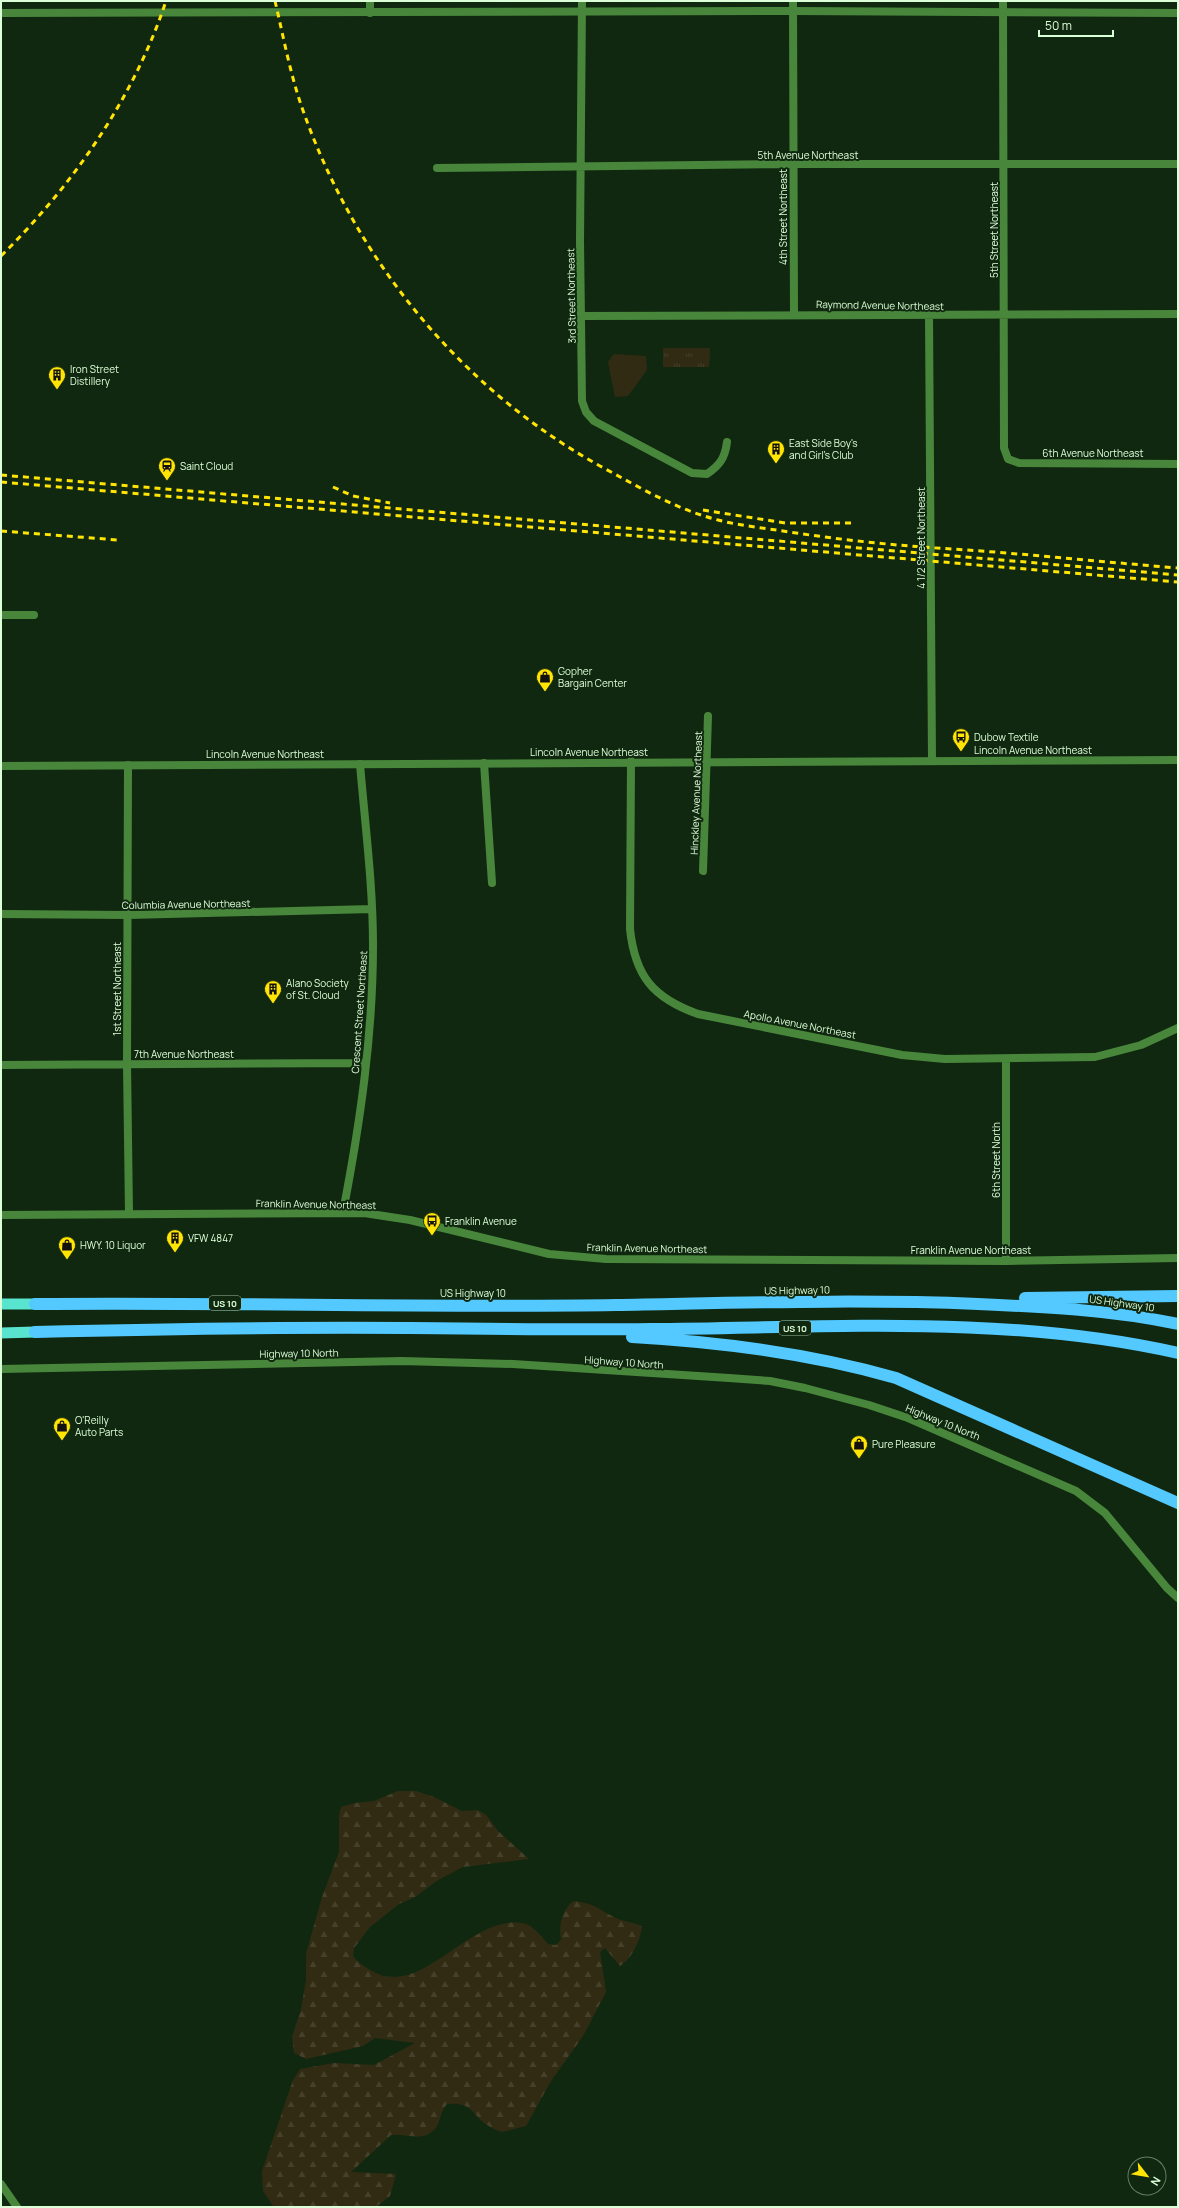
<svg xmlns="http://www.w3.org/2000/svg" width="1179" height="2208" font-family="Manrope,sans-serif">
<style>
.grass{fill:url(#grass-tufts)}
.forest{fill:url(#forest-firs)}
.pitch{fill:#322b13}
.lines{fill:none;stroke-linecap:round;stroke-linejoin:round}
.minor{stroke:#48873b;stroke-width:8}
.tertiary{stroke:#48873b;stroke-width:8}
.trunk{stroke:#59e4d0;stroke-width:11}
.motorway{stroke:#53c9ff;stroke-width:12}
.rail{stroke:#ffe404;stroke-width:3;stroke-dasharray:6 5;stroke-linecap:butt}
.labels{text-anchor:middle;dominant-baseline:central;stroke-width:4;stroke-linejoin:round;paint-order:stroke}
.shield{fill:#112810;stroke:#9ebe9b;stroke-width:1}
.shield-label{font-size:9px;font-weight:bold;fill:#dbffd7}
.street-label{font-size:10px;fill:#dbffd7;stroke:#112810}
.poi-label{font-size:10px;fill:#dbffd7;stroke:#112810;text-anchor:start}
</style>
<defs>
<pattern id="grass-tufts" width="24" height="20" patternUnits="userSpaceOnUse"><rect width="24" height="20" fill="#322b13"/><path d="M3 7l-1-3M5 7V3M7 7l1-3M15 17l-1-3M17 17v-4M19 17l1-3" fill="none" stroke="#454029"/></pattern>
<pattern id="forest-firs" width="22" height="20" patternUnits="userSpaceOnUse"><rect width="22" height="20" fill="#322b13"/><path d="M5 1l3.5 6h-7zM16 11l3.5 6h-7z" fill="#454029"/></pattern>
</defs>
<rect width="100%" height="100%" fill="#112810"/>
<!-- grass -->
<path class="grass" d="M663,348H710L709,367H663Z"/>
<!-- forest -->
<path class="forest" d="M398,1791H416L434,1797L462,1811L478,1810L486,1815L498,1831L529,1859L463,1867L438,1880L415,1897L399,1904L370,1927L354,1948L353,1956C358,1963 364,1966 372,1971C422,2001 472,1910 526,1924C534,1927 542,1937 548,1944L556,1945L561,1940C559,1924 561,1913 573,1901C595,1903 599,1910 618,1919C626,1922 634,1922 642,1927C640,1940 632,1959 620,1966L605,1948L600,1952L606,1992L583,2036L551,2081L526,2126L502,2132C497,2130 491,2128 487,2125C470,2113 473,2102 447,2104C440,2112 441,2119 437,2126C425,2144 408,2133 391,2135L351,2172L396,2174L390,2196L376,2207H274L263,2191L262,2171L293,2080L300,2069L334,2063L374,2065L415,2043L375,2038L363,2046L306,2059L294,2053L292,2037L301,2009L306,1980V1954L322,1897L339,1852V1816L341,1807L355,1803L374,1801Z"/>
<!-- pitch -->
<path class="pitch" d="M614,354L646,356L647,370L628,396L615,397L608,362Z"/>
<g class="lines">
<!-- minor -->
<path class="minor" d="M582,1L580,241L582,401L586,412L594,421L692,473L707,474C720,465 725,458 727,442
M793,1L794,314
M1003,1L1004,448L1008,459L1019,463L1178,464
M370,13V1
M437,168L793,164H1178
M582,316L1178,314
M929,316L932,761
M1,615H34
M631,761L630,929C635,976 653,998 698,1014L902,1055L945,1059L1095,1057L1141,1045L1178,1028
M484,763L492,883
M128,765L127,1064L129,1213
M703,871L708,716
M1,914L128,915L372,909
M1006,1060V1261
M1,1065L366,1063
M343,1212C360,1124 373,1035 373,945C373,885 365,824 360,764"/>
<!-- tertiary -->
<path class="tertiary" d="M1,13L793,11L1178,13
M1,766L1178,760
M1,1215L364,1213L410,1220L549,1254L606,1259L1006,1261L1178,1258
M1,1369L402,1361L513,1364L729,1378L770,1381L805,1388L869,1405L908,1418L1076,1491L1105,1513L1167,1588L1178,1598
M1,2184L17,2207"/>
<!-- trunk -->
<path class="trunk" d="M1,1304H35
M1,1333L35,1332"/>
<!-- motorway -->
<path class="motorway" d="M1025,1298L1178,1296
M35,1304C229,1302 422,1308 616,1305C737,1303 857,1299 978,1304C1046,1307 1112,1310 1178,1324
M35,1332C160,1329 285,1327 409,1328C490,1329 570,1330 651,1329C827,1328 1005,1314 1178,1353
M632,1337C722,1342 809,1353 896,1378L1178,1503"/>
<!-- rail -->
<path class="rail" d="M275,1C284,39 291,79 305,116C358,263 463,390 600,466C639,487 675,509 718,520C741,526 765,528 789,532C843,540 898,546 953,549C1028,554 1103,562 1178,568
M1,256C73,185 134,98 166,1
M1,475L1178,575
M1,482L1178,582
M333,487L353,496L390,503
M703,510L785,523H856
M1,531L118,540"/>
</g>
<!-- icons -->
<defs>
<g id="building-pin" transform="scale(0.9)"><path d="M0 17L-7.5 6A9.5 9.5 0 1 1 7.5 6Z" fill="#ffe404" stroke="#112810"/><path d="M-4-6H4V6H1V3H-1V6H-4ZM-2.5-4.3h1.7v1.8h-1.7ZM.8-4.3h1.7v1.8H.8ZM-2.5-1h1.7V.8h-1.7ZM.8-1h1.7V.8H.8Z" fill="#111"/></g>
<g id="station-pin" transform="scale(0.9)"><path d="M0 17L-7.5 6A9.5 9.5 0 1 1 7.5 6Z" fill="#ffe404" stroke="#112810"/><path d="M-3-6H3Q5-6 5-4V2Q5 4 3 4L4.5 6H3L1.5 4h-3L-3 6H-4.5L-3 4Q-5 4-5 2V-4Q-5-6-3-6ZM-3.5-4v3h7v-3ZM-3.5 1v1.5H-2V1ZM2 1v1.5H3.5V1Z" fill="#111"/></g>
<g id="shop-pin" transform="scale(0.9)"><path d="M0 17L-7.5 6A9.5 9.5 0 1 1 7.5 6Z" fill="#ffe404" stroke="#112810"/><path d="M-5-2.5h2.3a2.7 3.5 0 0 1 5.4 0H5L5.5 6h-11ZM-1.5-2.5h3a1.5 2.3 0 0 0-3 0Z" fill="#111"/></g>
<g id="bus-pin" transform="scale(0.9)"><path d="M0 17L-7.5 6A9.5 9.5 0 1 1 7.5 6Z" fill="#ffe404" stroke="#112810"/><path d="M-5-6H5V4H4V6H2V4H-2V6H-4V4H-5ZM-3.5-4V0h7V-4ZM-3.5 1.2v1.5H-2V1.2ZM2 1.2v1.5H3.5V1.2Z" fill="#111"/></g>
</defs>
<g fill-rule="evenodd">
<use href="#building-pin" x="57" y="375"/>
<use href="#building-pin" x="776" y="449"/>
<use href="#station-pin" x="167" y="466"/>
<use href="#shop-pin" x="545" y="677"/>
<use href="#bus-pin" x="961" y="737"/>
<use href="#building-pin" x="273" y="989"/>
<use href="#bus-pin" x="432" y="1221"/>
<use href="#building-pin" x="175" y="1238"/>
<use href="#shop-pin" x="67" y="1245"/>
<use href="#shop-pin" x="62" y="1426"/>
<use href="#shop-pin" x="859" y="1444"/>
</g>
<g class="labels">
<!-- shield labels -->
<g class="shield">
<rect x="209" y="1296" width="32" height="14" rx="3"/>
<rect x="779" y="1321" width="32" height="14" rx="3"/>
</g>
<g class="shield-label">
<text x="225" y="1303">US 10</text>
<text x="795" y="1328">US 10</text>
</g>
<!-- street labels -->
<g class="street-label">
<text x="808" y="155">5th Avenue Northeast</text>
<text transform="translate(783 217) rotate(-90)">4th Street Northeast</text>
<text transform="translate(994 230) rotate(-90)">5th Street Northeast</text>
<text transform="translate(571 296) rotate(-91)">3rd Street Northeast</text>
<text transform="translate(880 305) rotate(1)">Raymond Avenue Northeast</text>
<text x="1093" y="453">6th Avenue Northeast</text>
<text transform="translate(921 538) rotate(-90)">4 1/2 Street Northeast</text>
<text x="1033" y="750">Lincoln Avenue Northeast</text>
<text x="589" y="752">Lincoln Avenue Northeast</text>
<text x="265" y="754">Lincoln Avenue Northeast</text>
<text transform="translate(696 793) rotate(-88)">Hinckley Avenue Northeast</text>
<text transform="translate(186 904) rotate(-1)">Columbia Avenue Northeast</text>
<text transform="translate(117 989) rotate(-90)">1st Street Northeast</text>
<text transform="translate(359 1012) rotate(-86)">Crescent Street Northeast</text>
<text transform="translate(800 1024) rotate(11)">Apollo Avenue Northeast</text>
<text x="184" y="1054">7th Avenue Northeast</text>
<text transform="translate(996 1160) rotate(-90)">6th Street North</text>
<text transform="translate(316 1204) rotate(1)">Franklin Avenue Northeast</text>
<text transform="translate(647 1248) rotate(1)">Franklin Avenue Northeast</text>
<text x="971" y="1250">Franklin Avenue Northeast</text>
<text transform="translate(797 1290) rotate(-1)">US Highway 10</text>
<text x="473" y="1293">US Highway 10</text>
<text transform="translate(1122 1303) rotate(8)">US Highway 10</text>
<text transform="translate(299 1353) rotate(-1)">Highway 10 North</text>
<text transform="translate(624 1362) rotate(4)">Highway 10 North</text>
<text transform="translate(943 1422) rotate(22)">Highway 10 North</text>
</g>
<!-- poi labels -->
<g class="poi-label">
<text x="70" y="369">Iron Street<tspan x="70" dy="12">Distillery</tspan></text>
<text x="789" y="443">East Side Boy's<tspan x="789" dy="12">and Girl's Club</tspan></text>
<text x="180" y="466">Saint Cloud</text>
<text x="558" y="671">Gopher<tspan x="558" dy="12">Bargain Center</tspan></text>
<text x="974" y="737">Dubow Textile</text>
<text x="286" y="983">Alano Society<tspan x="286" dy="12">of St. Cloud</tspan></text>
<text x="445" y="1221">Franklin Avenue</text>
<text x="188" y="1238">VFW 4847</text>
<text x="80" y="1245">HWY. 10 Liquor</text>
<text x="75" y="1420">O'Reilly<tspan x="75" dy="12">Auto Parts</tspan></text>
<text x="872" y="1444">Pure Pleasure</text>
</g>
</g>
<!-- border -->
<rect width="1179" height="2208" fill="none" stroke="#dbffd7" stroke-width="4"/>
<!-- north arrow -->
<g transform="translate(1147 2176) rotate(121)"><circle r="19" fill="#112810" stroke="#627e60"/>
<path d="M0-3L7 15L0 10L-7 15Z" fill="#ffe404"/>
<text y="-6" font-size="11" font-weight="bold" text-anchor="middle" fill="#dbffd7">N</text>
</g>
<!-- scale -->
<path d="M1039 30v6h74v-6" fill="none" stroke="#dbffd7" stroke-width="2"/>
<text x="1045" y="30" font-size="12" fill="#dbffd7" stroke="#112810" stroke-width="3" paint-order="stroke">50 m</text>
</svg>
